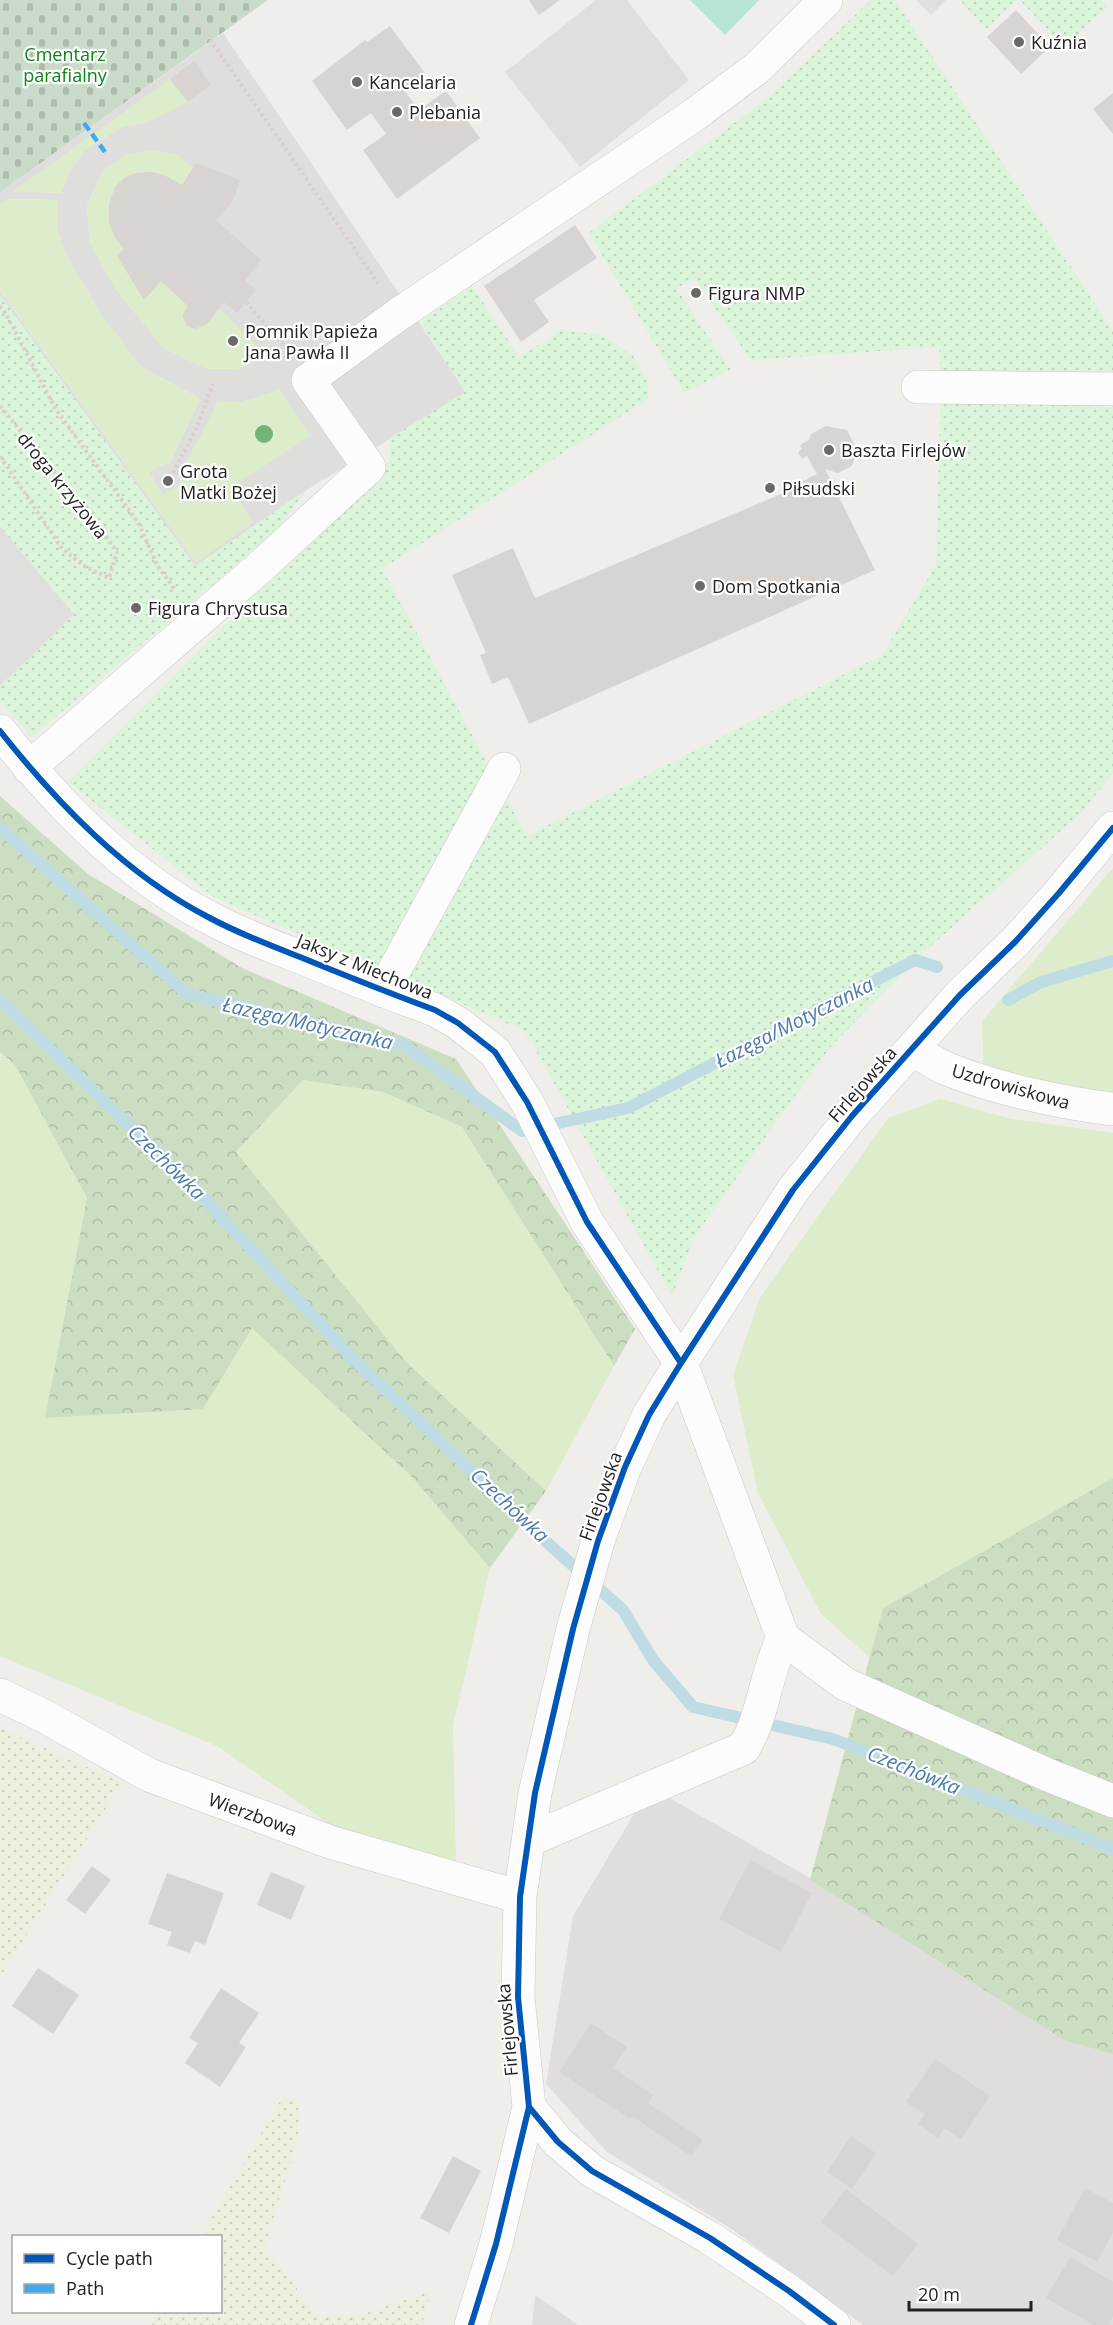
<svg xmlns="http://www.w3.org/2000/svg" width="1113" height="2325" font-family="'Open Sans',sans-serif">
<style>
.residential{fill:#dfdedc}
.religious{fill:#dededc;fill-rule:evenodd}
.farmland{fill:url(#farmland-dots)}
.grass{fill:#ddeccb}
.forest{fill:url(#forest-crowns)}
.cemetery{fill:url(#cemetery-stones)}
.park{fill:url(#park-dots)}
.pitch{fill:#b7e6d2}
.parking{fill:#e0dfde}
.lines{fill:none;stroke-linecap:round;stroke-linejoin:round}
.stream{stroke:#bfdbe3;stroke-width:12}
.building{fill:#d7d4d2}
.minor-casing{stroke:#c9c8c7;stroke-width:34}
.path{stroke:#dccecd;stroke-width:4;stroke-dasharray:3 3;stroke-linecap:butt}
.minor{stroke:#fdfcfc;stroke-width:33}
.quiet{stroke:#3fa9f5;stroke-width:4.5;stroke-dasharray:9 4.5;stroke-linecap:butt}
.cycleway-casing{stroke:#fff;stroke-width:10}
.cycleway{stroke:#0057b8;stroke-width:6}
.tree{fill:#73b476}
.poi-dot{fill:#6a6968;stroke:#fff;stroke-width:2}
.labels{text-anchor:middle;dominant-baseline:central;stroke-width:4.5;stroke-linejoin:round;paint-order:stroke}
.poi-label{font-size:18px;fill:#222;stroke:#fff;text-anchor:start}
.park-label{font-size:18px;fill:#0c8416;stroke:#fff}
.street-label{font-size:18px;fill:#222;stroke:#fff}
.water-label{font-size:20px;font-style:italic;fill:#4a7aab;stroke:#fff}
</style>
<defs>
<pattern id="farmland-dots" width="8" height="8" patternUnits="userSpaceOnUse" patternTransform="scale(1.5)"><rect width="8" height="8" fill="#efefdf"/><path d="M2 2h.1M6 6h.1" fill="none" stroke="#cdcdbf" stroke-width="1.8" stroke-linecap="round"/></pattern>
<pattern id="forest-crowns" width="20" height="18" patternUnits="userSpaceOnUse" patternTransform="scale(1.5)"><rect width="20" height="18" fill="#cbdec1"/><path d="M2 6a3 3 0 1 1 6 0M12 15a3 3 0 1 1 6 0" fill="none" stroke="#aebea6"/></pattern>
<pattern id="cemetery-stones" width="16" height="16" patternUnits="userSpaceOnUse" patternTransform="scale(1.5)"><rect width="16" height="16" fill="#cadbca"/><path d="M2 7V4a2 2 0 0 1 4 0v3zM10 15v-3a2 2 0 0 1 4 0v3z" fill="#adbcad"/></pattern>
<pattern id="park-dots" width="8" height="8" patternUnits="userSpaceOnUse" patternTransform="scale(1.5)"><rect width="8" height="8" fill="#daf5da"/><path d="M2 2h.1M6 6h.1" fill="none" stroke="#bbd2bb" stroke-width="1.8" stroke-linecap="round"/></pattern>
</defs>
<rect width="100%" height="100%" fill="#f0eeeb"/>
<!-- residential -->
<path class="residential" d="M650,1787L1113,2050V2325H863L730,2228L607,2152L546,2084L573,1916Z
M535,2295L578,2325H532Z"/>
<!-- religious -->
<path class="religious" d="M223,33L466,392L305,491L195,566L0,295V291L196,563L253,522L231,488L280,390L242,402H218L180,485L163,495L149,472L166,463L169,464L198,404L199,398L141,367L103,317L66,255L57,229L58,200L7,199L0,204V192ZM171,79L149,122L122,127L85,150L70,171L61,193L14,191ZM127,154L193,168L182,185L164,174L152,172L136,173L125,177L115,187L114,236L117,256L144,300L160,281L183,314L187,326L195,329L207,324V369L90,243L87,207L93,192L103,170Z"/>
<!-- farmland -->
<path class="farmland" d="M0,1728L122,1783L0,1977Z
M282,2098L300,2101L298,2138L265,2246L318,2317L364,2314L431,2291L422,2325H150L158,2312H220V2236H201Z"/>
<!-- grass -->
<path class="grass" d="M170,79L188,102L149,122L122,127L85,150L70,171L61,193L13,191Z
M153,150L176,154L193,167L182,185C157,170 138,165 115,187L114,236L124,249L118,256L144,299L161,281L188,306C182,315 181,321 191,328C205,330 211,318 219,308L266,355L239,369H206L163,348L115,289L90,243L87,207L103,170L127,154Z
M7,199L58,200L57,229L66,255L103,317L141,367L199,398L198,404L168,465L166,463L149,472L163,495L180,485L179,476L218,402H242L280,389L310,436L231,488L253,522L196,563L0,290V204Z
M1113,868V1109L984,1081L982,1021Z
M0,1052L15,1065L87,1198L45,1418L203,1409L252,1327L411,1476L490,1568L453,1726L456,1863L331,1825L217,1746L0,1656Z
M303,1080L383,1092L462,1127L614,1366L546,1491L406,1362L236,1152Z
M940,1099L1012,1119L1113,1133V1478L883,1608L870,1658L821,1614L758,1493L733,1375L760,1297L888,1118Z"/>
<!-- forest -->
<path class="forest" d="M0,796L88,874L242,968L456,1059L635,1329L614,1366L462,1127L383,1092L303,1080L236,1152L406,1362L546,1491L490,1568L411,1476L252,1328L203,1409L45,1418L87,1198L15,1065L0,1052Z
M1113,1478V2054L1064,2040L810,1880L883,1608Z"/>
<!-- cemetery -->
<path class="cemetery" d="M0,0H268L0,192Z"/>
<!-- park -->
<path class="park" d="M871,0H895L1113,331V773L1083,811L915,960L828,1050L695,1236L672,1296L525,1031L215,898L68,782L390,461V438L465,392L421,322L472,286L519,357L562,330L602,335L633,356L648,379V399L382,569L527,836L882,655L936,565L941,385L939,347L751,360L695,279L676,288L731,370L684,393L589,233L769,97Z
M960,0H1017L986,29Z
M1020,0H1102L1108,6L1064,47Z
M0,295L195,566L305,491L277,530L31,738L0,700V686L74,614L0,527Z"/>
<!-- pitch -->
<path class="pitch" d="M690,0H759L725,35Z"/>
<!-- parking -->
<path class="parking" d="M596,0H627L689,80L580,167L505,72Z
M916,0H946L931,15Z
M0,527L74,614L0,686Z"/>
<g class="lines">
<!-- stream -->
<path class="stream" d="M0,828L187,994L404,1045L522,1131L628,1108L915,960L937,967
M0,1000L198,1192L355,1361L551,1546L623,1610L653,1660L693,1707L833,1739L1113,1849
M1008,1000L1041,982L1113,961"/>
</g>
<!-- building -->
<path class="building" d="M529,0H560L539,15Z
M1016,10L1050,47L1021,74L987,37Z
M390,26L425,73L403,89L419,110L446,91L480,138L397,199L363,150L386,134L371,113L347,130L312,81L365,40L367,42Z
M194,61L211,85L188,102L170,79Z
M1113,93V134L1093,109Z
M196,163L240,180L233,201L216,220L261,260L245,281L256,290L237,313L224,302L207,324L195,329L187,326L183,318V314L188,306L161,281L144,300L117,256L124,249L114,236L109,222V204L115,187L125,177L136,173L152,172L164,175L182,185Z
M575,225L597,258L534,300L549,322L521,342L484,286Z
M826,426L847,430L857,450L852,466L838,473L825,469L875,570L529,724L508,677L492,684L480,655L486,653L452,575L513,548L535,598L800,486L799,483L817,474L807,456L802,459L798,452L802,449L800,445L809,440L811,434Z
M750,1860L812,1893L781,1952L719,1919Z
M92,1866L111,1880L85,1914L66,1900Z
M271,1872L305,1886L291,1920L257,1905Z
M167,1873L224,1893L205,1945L195,1941L190,1953L167,1945L172,1932L148,1924Z
M38,1968L79,1995L53,2034L12,2006Z
M221,1988L259,2013L239,2043L246,2047L220,2087L185,2063L198,2043L189,2038Z
M591,2023L627,2047L613,2068L653,2095L648,2103L703,2140L691,2156L632,2116L630,2119L559,2072Z
M935,2059L990,2096L961,2139L944,2128L938,2138L918,2124L925,2114L906,2102Z
M851,2136L876,2153L852,2189L827,2172Z
M453,2156L481,2171L449,2233L420,2218Z
M1085,2188L1113,2203V2232L1097,2262L1057,2240Z
M846,2189L918,2244L893,2276L821,2222Z
M1070,2257L1113,2282V2316L1108,2325H1093L1046,2298Z"/>
<g class="lines">
<!-- minor casing -->
<g class="minor-casing">
<path id="minor" d="M918,387L1113,389
M0,731C57,803 125,874 208,917C237,933 269,945 300,957C344,975 389,993 435,1010L458,1023L495,1052L527,1102L587,1222L681,1363L783,1638L845,1684L1048,1775L1113,1801
M29,768L259,568L369,467L308,380L399,314L694,115L757,68L826,0
M383,991L504,769
M913,1049C923,1055 934,1063 945,1068C993,1088 1061,1103 1113,1109
M0,1695L44,1716L149,1775L330,1842L520,1897
M529,1840L744,1748C764,1715 765,1674 783,1638
M529,2107L558,2142L592,2171L710,2238L789,2291L834,2325
M471,2325L496,2244L529,2107L518,1997L520,1897L535,1793L573,1629L598,1541L625,1467L649,1415L681,1363L793,1190L852,1116L960,995L1015,942L1059,893L1113,828"/>
</g>
<!-- path -->
<path class="path" d="M183,0L378,283
M246,302L287,349
M0,306L6,314L55,408L139,524L157,565L176,591
M0,406L97,524L117,552L109,578L82,565L61,547L0,456
M173,473L197,427L213,384"/>
<!-- minor -->
<use href="#minor" class="minor"/>
<!-- quiet -->
<path class="quiet" d="M84,123L105,152"/>
<!-- cycleway casing -->
<g class="cycleway-casing">
<path id="cycleway" d="M0,731C57,803 125,874 208,917C237,933 269,945 300,957C344,975 389,993 435,1010L458,1023L495,1052L527,1102L587,1222L681,1363
M529,2107L558,2142L592,2171L710,2238L789,2291L834,2325
M471,2325L496,2244L529,2107L518,1997L520,1897L535,1793L573,1629L598,1541L625,1467L649,1415L681,1363L793,1190L852,1116L960,995L1015,942L1059,893L1113,828"/>
</g>
<!-- cycleway -->
<use href="#cycleway" class="cycleway"/>
</g>
<!-- trees -->
<circle class="tree" cx="264" cy="434" r="9"/>
<!-- markers -->
<g class="poi-dot">
<circle cx="1019" cy="42" r="6"/>
<circle cx="357" cy="82" r="6"/>
<circle cx="397" cy="112" r="6"/>
<circle cx="696" cy="293" r="6"/>
<circle cx="233" cy="341" r="6"/>
<circle cx="829" cy="450" r="6"/>
<circle cx="168" cy="481" r="6"/>
<circle cx="770" cy="488" r="6"/>
<circle cx="700" cy="586" r="6"/>
<circle cx="136" cy="608" r="6"/>
</g>
<g class="labels">
<!-- poi labels -->
<g class="poi-label">
<text x="1031" y="42">Kuźnia</text>
<text x="369" y="82">Kancelaria</text>
<text x="409" y="112">Plebania</text>
<text x="708" y="293">Figura NMP</text>
<text x="245" y="331">Pomnik Papieża<tspan x="245" dy="21">Jana Pawła II</tspan></text>
<text x="841" y="450">Baszta Firlejów</text>
<text x="180" y="471">Grota<tspan x="180" dy="21">Matki Bożej</tspan></text>
<text x="782" y="488">Piłsudski</text>
<text x="712" y="586">Dom Spotkania</text>
<text x="148" y="608">Figura Chrystusa</text>
</g>
<!-- park labels -->
<g class="park-label">
<text x="65" y="54">Cmentarz<tspan x="65" dy="21">parafialny</tspan></text>
</g>
<!-- street labels -->
<g class="street-label">
<text transform="translate(63 485) rotate(51)">droga krzyżowa</text>
<text transform="translate(365 966) rotate(22)">Jaksy z Miechowa</text>
<text transform="translate(862 1084) rotate(-49)">Firlejowska</text>
<text transform="translate(1011 1086) rotate(16)">Uzdrowiskowa</text>
<text transform="translate(600 1496) rotate(-70)">Firlejowska</text>
<text transform="translate(253 1814) rotate(20)">Wierzbowa</text>
<text transform="translate(507 2030) rotate(-95)">Firlejowska</text>
</g>
<!-- water labels -->
<g class="water-label">
<text transform="translate(794 1022) rotate(-27)">Łazęga/Motyczanka</text>
<text transform="translate(308 1023) rotate(13)">Łazęga/Motyczanka</text>
<text transform="translate(167 1162) rotate(44)">Czechówka</text>
<text transform="translate(510 1505) rotate(43)">Czechówka</text>
<text transform="translate(914 1770) rotate(22)">Czechówka</text>
</g>
</g>
<!-- legend -->
<rect x="12" y="2235" width="210" height="78" fill="#ffffff" stroke="#a7a7a7" stroke-width="1.5"/>
<rect x="24" y="2254" width="30" height="9" fill="#0057b8" stroke="#a7a7a7" stroke-width="1.5"/>
<text x="66" y="2265" font-size="18" fill="#222222">Cycle path</text>
<rect x="24" y="2284" width="30" height="9" fill="#3fa9f5" stroke="#a7a7a7" stroke-width="1.5"/>
<text x="66" y="2295" font-size="18" fill="#222222">Path</text>
<!-- scale -->
<path d="M909 2301v9h122v-9" fill="none" stroke="#222222" stroke-width="3"/>
<text x="918" y="2301" font-size="18" fill="#222222" stroke="#ffffff" stroke-width="4.5" paint-order="stroke">20 m</text>
</svg>
